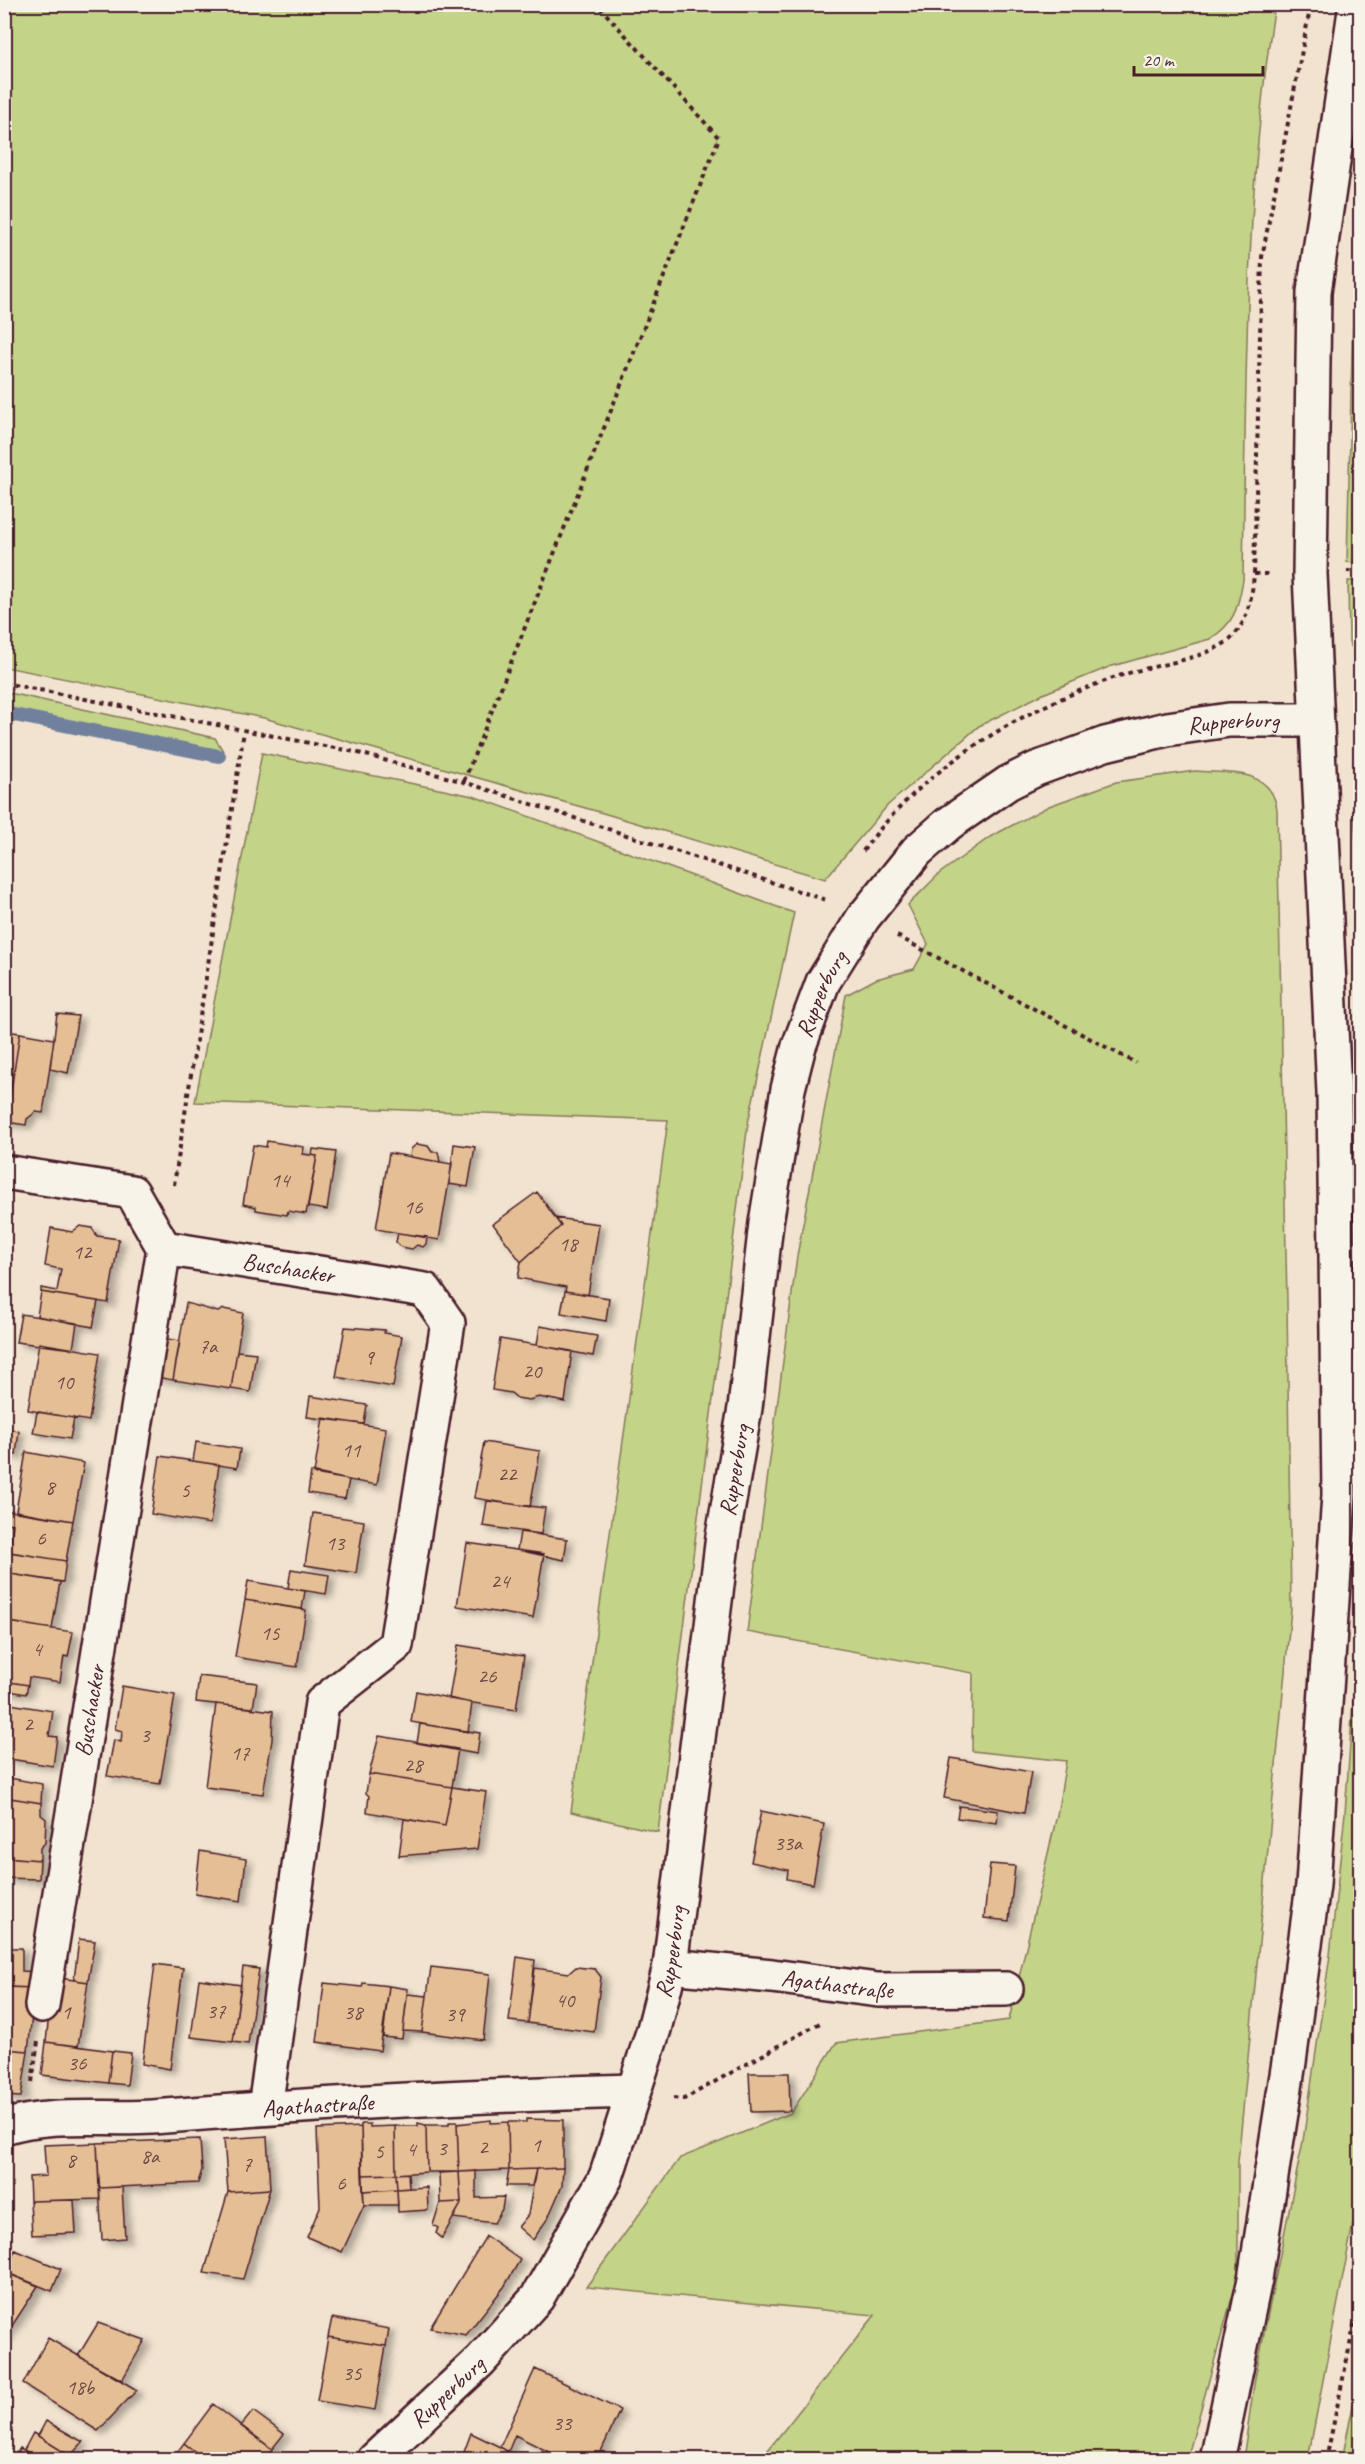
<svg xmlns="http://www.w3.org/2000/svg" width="1365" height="2464" font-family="Caveat,sans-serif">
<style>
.green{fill:#c3d388;stroke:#86795a;stroke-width:1.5}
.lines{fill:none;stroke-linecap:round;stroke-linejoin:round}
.stream{stroke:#71809d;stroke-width:14}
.building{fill:#e4be94;stroke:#4a1f2b;stroke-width:1.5;filter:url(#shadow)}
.minor-casing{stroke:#4a1f2b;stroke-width:38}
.major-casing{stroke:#4a1f2b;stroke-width:38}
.path{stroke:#4a1f2b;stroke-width:4;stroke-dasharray:4.5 4.5;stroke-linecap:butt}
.minor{stroke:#f7f3e8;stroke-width:33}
.major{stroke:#f7f3e8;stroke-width:33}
.labels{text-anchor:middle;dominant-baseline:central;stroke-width:4.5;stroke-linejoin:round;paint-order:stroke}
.number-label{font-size:21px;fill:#704745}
.street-label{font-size:24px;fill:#4a1f2b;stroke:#f7f3e8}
</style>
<defs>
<filter id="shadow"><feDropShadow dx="6" dy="4" stdDeviation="3" flood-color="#0004"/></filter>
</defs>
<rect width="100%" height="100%" fill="#f1e3cf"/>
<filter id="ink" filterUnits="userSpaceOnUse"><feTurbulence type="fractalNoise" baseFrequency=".0167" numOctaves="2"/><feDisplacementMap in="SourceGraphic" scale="12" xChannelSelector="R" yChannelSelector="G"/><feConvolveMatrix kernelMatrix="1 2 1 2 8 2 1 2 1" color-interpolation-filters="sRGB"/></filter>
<g filter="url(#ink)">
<!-- green -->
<path class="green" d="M4,5H1275C1244,194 1246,388 1243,580C1238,607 1235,624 1210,639L1109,667L1043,694L979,726L888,805L825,879L596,811L264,718L5,667Z
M1360,226V564L1347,562L1353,312Z
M1348,581H1360V663L1349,642Z
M5,692L215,738L223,751L5,708Z
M262,753L473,796L794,913L748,1123L658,1832L571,1812L668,1120L195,1102Z
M1195,771C1228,774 1271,767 1277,809L1287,1302L1291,1609L1238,2162V2276L1187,2459H761L875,2315L586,2287L680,2158L791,2113L836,2043L1009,2020L1057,1815L1066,1761L972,1751L973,1673L747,1632L797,1256L846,995L876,979L914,969L928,944L908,905L940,873L990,837L1049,806L1116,782Z
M1360,791V879L1354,814Z
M1360,1606V2187L1308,2459H1243L1255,2378L1303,2141L1330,1955L1345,1813Z
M1360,2372V2459H1342Z"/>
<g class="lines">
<!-- stream -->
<path class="stream" d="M4,713L219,756"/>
</g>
<!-- building -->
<path class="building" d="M57,1014L78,1016L68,1073L50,1069Z
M4,1031L20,1033L6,1122H4Z
M20,1033L54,1039L43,1113L36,1112L27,1119L26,1125L6,1122Z
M267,1141L304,1147L303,1154L317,1156L306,1214L288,1211L287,1215L256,1210V1207L243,1204L253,1145L266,1147Z
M417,1144L428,1146L432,1152H438L440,1162L410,1157L411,1149Z
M454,1144L475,1147L468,1187L449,1184Z
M313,1149L336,1152L327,1210L308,1207L317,1156L312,1155Z
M389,1153L452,1164L439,1240L376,1229Z
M537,1192L561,1226L521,1262L493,1224Z
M555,1218L599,1224L588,1295L565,1291L566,1287L518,1278L521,1262L561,1226Z
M80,1226L92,1228L97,1236L119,1239L108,1303L41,1292V1288L57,1291L61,1269L45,1266L51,1228L72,1232Z
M398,1233L427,1237L426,1244L423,1247L417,1245L412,1249L401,1247L396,1242Z
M565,1291L609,1298L606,1321L561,1313Z
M41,1292L98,1301L93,1327L37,1316Z
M186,1303L218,1312L224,1309L243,1313L231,1389L173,1380Z
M21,1314L77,1323L73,1349L16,1342Z
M540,1326L597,1336L593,1356L537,1345Z
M345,1327L385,1330L384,1333L402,1336L393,1387L336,1377Z
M161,1338L180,1341L173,1380L155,1377Z
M500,1339L572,1351L565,1402L539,1397L529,1400L517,1398L511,1393L492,1390Z
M39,1343L100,1353L89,1421L28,1410Z
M237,1351L256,1353L250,1392L231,1389Z
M310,1396L367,1405L364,1424L307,1417Z
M37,1412L74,1418L70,1439L33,1433Z
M323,1418L386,1428L377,1485L314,1474Z
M4,1428L19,1431L16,1455L4,1453Z
M196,1442L240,1449L237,1468L193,1461Z
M484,1442L540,1451L530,1507L474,1498Z
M26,1452L84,1463L73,1521L16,1511Z
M160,1456L219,1465L210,1524L151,1514Z
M311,1472L349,1480L345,1499L308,1493Z
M487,1501L545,1508L541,1534L483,1526Z
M4,1510L73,1521L66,1561L9,1552L13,1524L4,1523Z
M313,1513L364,1521L356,1573L305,1565Z
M520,1532L567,1539L564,1560L517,1550Z
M467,1543L544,1554L533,1618L457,1606Z
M4,1551L66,1561L63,1582L4,1573Z
M291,1569L329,1575L326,1594L288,1588Z
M4,1573L60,1582L52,1629L4,1621Z
M248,1581L305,1591L302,1609L245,1600Z
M245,1600L306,1610L297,1667L235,1657Z
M8,1622L73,1632L68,1657L64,1656L60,1682L29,1677L28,1685L4,1681V1641Z
M458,1645L524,1656L516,1710L449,1699Z
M199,1676L257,1683L253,1708L196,1702Z
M4,1681L28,1685L26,1694L4,1690Z
M122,1686L175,1695L160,1784L107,1776L114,1740L121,1742L122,1731L115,1729Z
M416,1691L472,1703L468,1732L411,1722Z
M4,1703L53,1711L49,1736L57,1737L53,1766L4,1758Z
M216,1704L273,1711L272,1740L263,1794L205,1787Z
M420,1724L480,1733L477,1754L417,1743Z
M379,1736L458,1749L452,1787L369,1774Z
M951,1758L1031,1772L1024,1813L944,1798Z
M369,1774L452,1787L445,1826L367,1812L369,1796L366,1793Z
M4,1777L42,1784L41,1803L4,1797Z
M452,1787L486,1792L477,1849L399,1856L404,1819L445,1826Z
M4,1797L41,1803V1815L46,1819L45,1843L40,1848V1860L6,1857Z
M959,1806L998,1811L997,1823L957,1818Z
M761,1811L824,1824L813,1884L787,1879L788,1870L751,1862Z
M200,1851L246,1859L241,1901L195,1894Z
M4,1857L40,1860L39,1879L4,1878Z
M990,1864L1015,1866L1009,1921L984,1918Z
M79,1939L95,1941L88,1982L74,1980Z
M4,1948H22V1971L36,1972L35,1988L4,1987Z
M517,1957L535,1960L528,2023L509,2021Z
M155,1964L183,1968L170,2069L142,2064Z
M243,1967L259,1969L248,2044L233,2042Z
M431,1967L490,1974L483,2040L422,2032Z
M576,1967L595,1969L601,1977L594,2032L528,2023L535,1968L569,1973Z
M53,1977L88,1982L78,2046L46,2042Z
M199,1979L241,1985L233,2042L191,2037Z
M324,1983L362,1987L363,1983L389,1986L380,2051L317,2042Z
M389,1986L408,1989L402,2039L383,2037Z
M8,1987L35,1988L28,2051L4,2049Z
M407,1994L427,1996L422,2032L403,2031Z
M46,2042L112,2051L108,2083L42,2075Z
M4,2049L28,2051L21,2097L4,2096Z
M112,2051L131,2053L127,2085L108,2083Z
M749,2073H789L790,2111L751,2112Z
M526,2119L563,2120V2168L509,2170L508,2122H526Z
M491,2120V2123L508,2122L509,2170L459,2172L457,2124Z
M449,2122H457L459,2172H427L426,2125H449Z
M418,2123L426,2125L427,2172L396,2174L395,2126H418Z
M361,2124H370V2127L395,2126L396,2174L362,2175Z
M361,2127L364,2205L342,2252L307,2237L320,2207L317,2129Z
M267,2136L270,2189L228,2192L224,2139Z
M200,2139L202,2170L198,2183L99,2188L97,2143Z
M97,2143L100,2199L30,2201L29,2177L46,2176L44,2145Z
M563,2168L562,2186L548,2218L533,2240L518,2227L528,2215L536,2169Z
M536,2169L532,2186H506L509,2170Z
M476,2171V2198L504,2197L502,2209L494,2223L453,2218L461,2204L459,2172Z
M459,2172L461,2202L440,2203L439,2173Z
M408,2173L409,2188L397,2189L396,2174Z
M396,2174L397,2189L363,2191L362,2175Z
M122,2187L125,2238L102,2240L99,2188Z
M427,2187L428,2210L398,2212L397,2189Z
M270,2189L243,2279L204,2273L228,2192Z
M397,2189L398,2205H364L363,2191Z
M74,2200L76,2233L32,2235L30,2201Z
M461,2202V2204L442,2238L436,2233L438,2228L433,2225L440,2203Z
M486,2236L520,2260L504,2287L466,2335L430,2328Z
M15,2250L61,2269L52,2291L5,2272Z
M4,2272L38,2286L4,2338Z
M332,2318L389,2329L386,2346L328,2337Z
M98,2323L145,2340L122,2380L78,2356Z
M328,2337L386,2346L375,2410L317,2401Z
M48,2338L137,2390L98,2431L23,2384Z
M535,2369L620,2410L597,2460H565L515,2435L508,2452L500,2447Z
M213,2404L272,2449L265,2460H206L184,2443Z
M253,2411L284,2434L272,2449L241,2426Z
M46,2421L83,2442L70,2456L38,2436Z
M33,2433L38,2436L70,2456L67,2460H39L24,2450Z
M471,2433L500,2447L523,2460H481L464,2452Z
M184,2443L206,2460H171Z
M20,2448L24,2450L39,2460H13Z"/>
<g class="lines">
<!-- minor casing -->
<g class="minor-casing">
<g id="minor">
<path d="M4,1172L132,1192L164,1248"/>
<path id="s1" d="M164,1248L425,1290L448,1323L396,1645L322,1703L265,2108"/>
<path id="s2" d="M670,1966L772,1976L878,1990L1006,1989"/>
<path id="s3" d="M42,2005L164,1248"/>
<path id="s4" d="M4,2127C51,2112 104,2120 153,2117C313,2104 473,2095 633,2091"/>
<path id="s5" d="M374,2460L480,2361L537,2298L606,2177L654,2029L670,1966L723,1536L745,1408L766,1223L788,1089L799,1046L823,982L863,918L917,851L948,824L1008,783L1036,769L1105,744L1167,729L1229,720H1316"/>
</g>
</g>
<!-- major casing -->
<g class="major-casing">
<path id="major" d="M1217,2460L1255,2279L1289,2062L1313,1885L1339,1495L1334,1093L1310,574L1314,292L1356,4"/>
</g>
<!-- path -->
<path class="path" d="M1347,571L1360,572
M1254,574H1271
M4,683L355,752L464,782L829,901
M464,781L719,138L597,4
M863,851C926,764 1022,709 1122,675C1152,665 1205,660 1229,640C1248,624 1252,597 1254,574L1262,257L1311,4
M897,936L1136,1063
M174,1185L244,731
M32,2082L38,2041
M673,2098L684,2099L820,2023
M1326,2460L1360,2297"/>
<!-- minor -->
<use href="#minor" class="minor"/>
<!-- major -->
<use href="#major" class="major"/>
</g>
</g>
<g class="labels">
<!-- number labels -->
<g class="number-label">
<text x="280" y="1180">14</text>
<text x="413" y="1207">16</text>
<text x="568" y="1244">18</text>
<text x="82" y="1252">12</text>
<text x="208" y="1346">7a</text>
<text x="369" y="1357">9</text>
<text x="532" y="1371">20</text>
<text x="64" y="1382">10</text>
<text x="351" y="1450">11</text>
<text x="507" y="1474">22</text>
<text x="50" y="1487">8</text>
<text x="185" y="1490">5</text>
<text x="41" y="1538">6</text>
<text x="335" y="1543">13</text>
<text x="500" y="1581">24</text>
<text x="270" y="1633">15</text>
<text x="37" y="1649">4</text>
<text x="487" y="1676">26</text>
<text x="28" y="1724">2</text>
<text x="145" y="1735">3</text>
<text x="240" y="1753">17</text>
<text x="413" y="1765">28</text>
<text x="788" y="1843">33a</text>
<text x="565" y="2000">40</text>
<text x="216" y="2011">37</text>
<text x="66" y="2012">1</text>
<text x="353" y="2012">38</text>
<text x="455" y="2014">39</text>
<text x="77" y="2063">36</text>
<text x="536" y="2145">1</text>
<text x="483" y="2147">2</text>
<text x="442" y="2148">3</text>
<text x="411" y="2149">4</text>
<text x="379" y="2151">5</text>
<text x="150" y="2156">8a</text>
<text x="71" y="2160">8</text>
<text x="247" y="2164">7</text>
<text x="341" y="2183">6</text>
<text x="352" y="2373">35</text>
<text x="80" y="2387">18b</text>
<text x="562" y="2423">33</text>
</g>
<!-- street labels -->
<g class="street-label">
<text stroke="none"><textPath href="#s5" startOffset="2098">Rupperburg</textPath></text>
<text stroke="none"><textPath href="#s5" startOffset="1576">Rupperburg</textPath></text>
<text stroke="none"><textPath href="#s1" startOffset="126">Buschacker</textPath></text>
<text stroke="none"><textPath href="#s5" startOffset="1090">Rupperburg</textPath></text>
<text stroke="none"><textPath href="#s3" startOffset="298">Buschacker</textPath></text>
<text stroke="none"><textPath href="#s5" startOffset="604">Rupperburg</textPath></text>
<text stroke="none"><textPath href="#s2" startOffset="168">Agathastraße</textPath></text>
<text stroke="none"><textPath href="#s4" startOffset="315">Agathastraße</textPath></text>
<text stroke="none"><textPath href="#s5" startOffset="100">Rupperburg</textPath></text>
</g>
</g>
<!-- margin -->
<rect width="1365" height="2464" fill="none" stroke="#f7f3e8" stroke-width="24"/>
<rect x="12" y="12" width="1341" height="2440" fill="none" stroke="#4a1f2b" stroke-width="2" filter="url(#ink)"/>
<!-- scale -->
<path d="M1134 66v9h129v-9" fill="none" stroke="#4a1f2b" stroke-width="3"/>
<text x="1143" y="66" font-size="18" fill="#4a1f2b" stroke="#f7f3e8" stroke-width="4.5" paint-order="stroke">20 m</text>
</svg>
